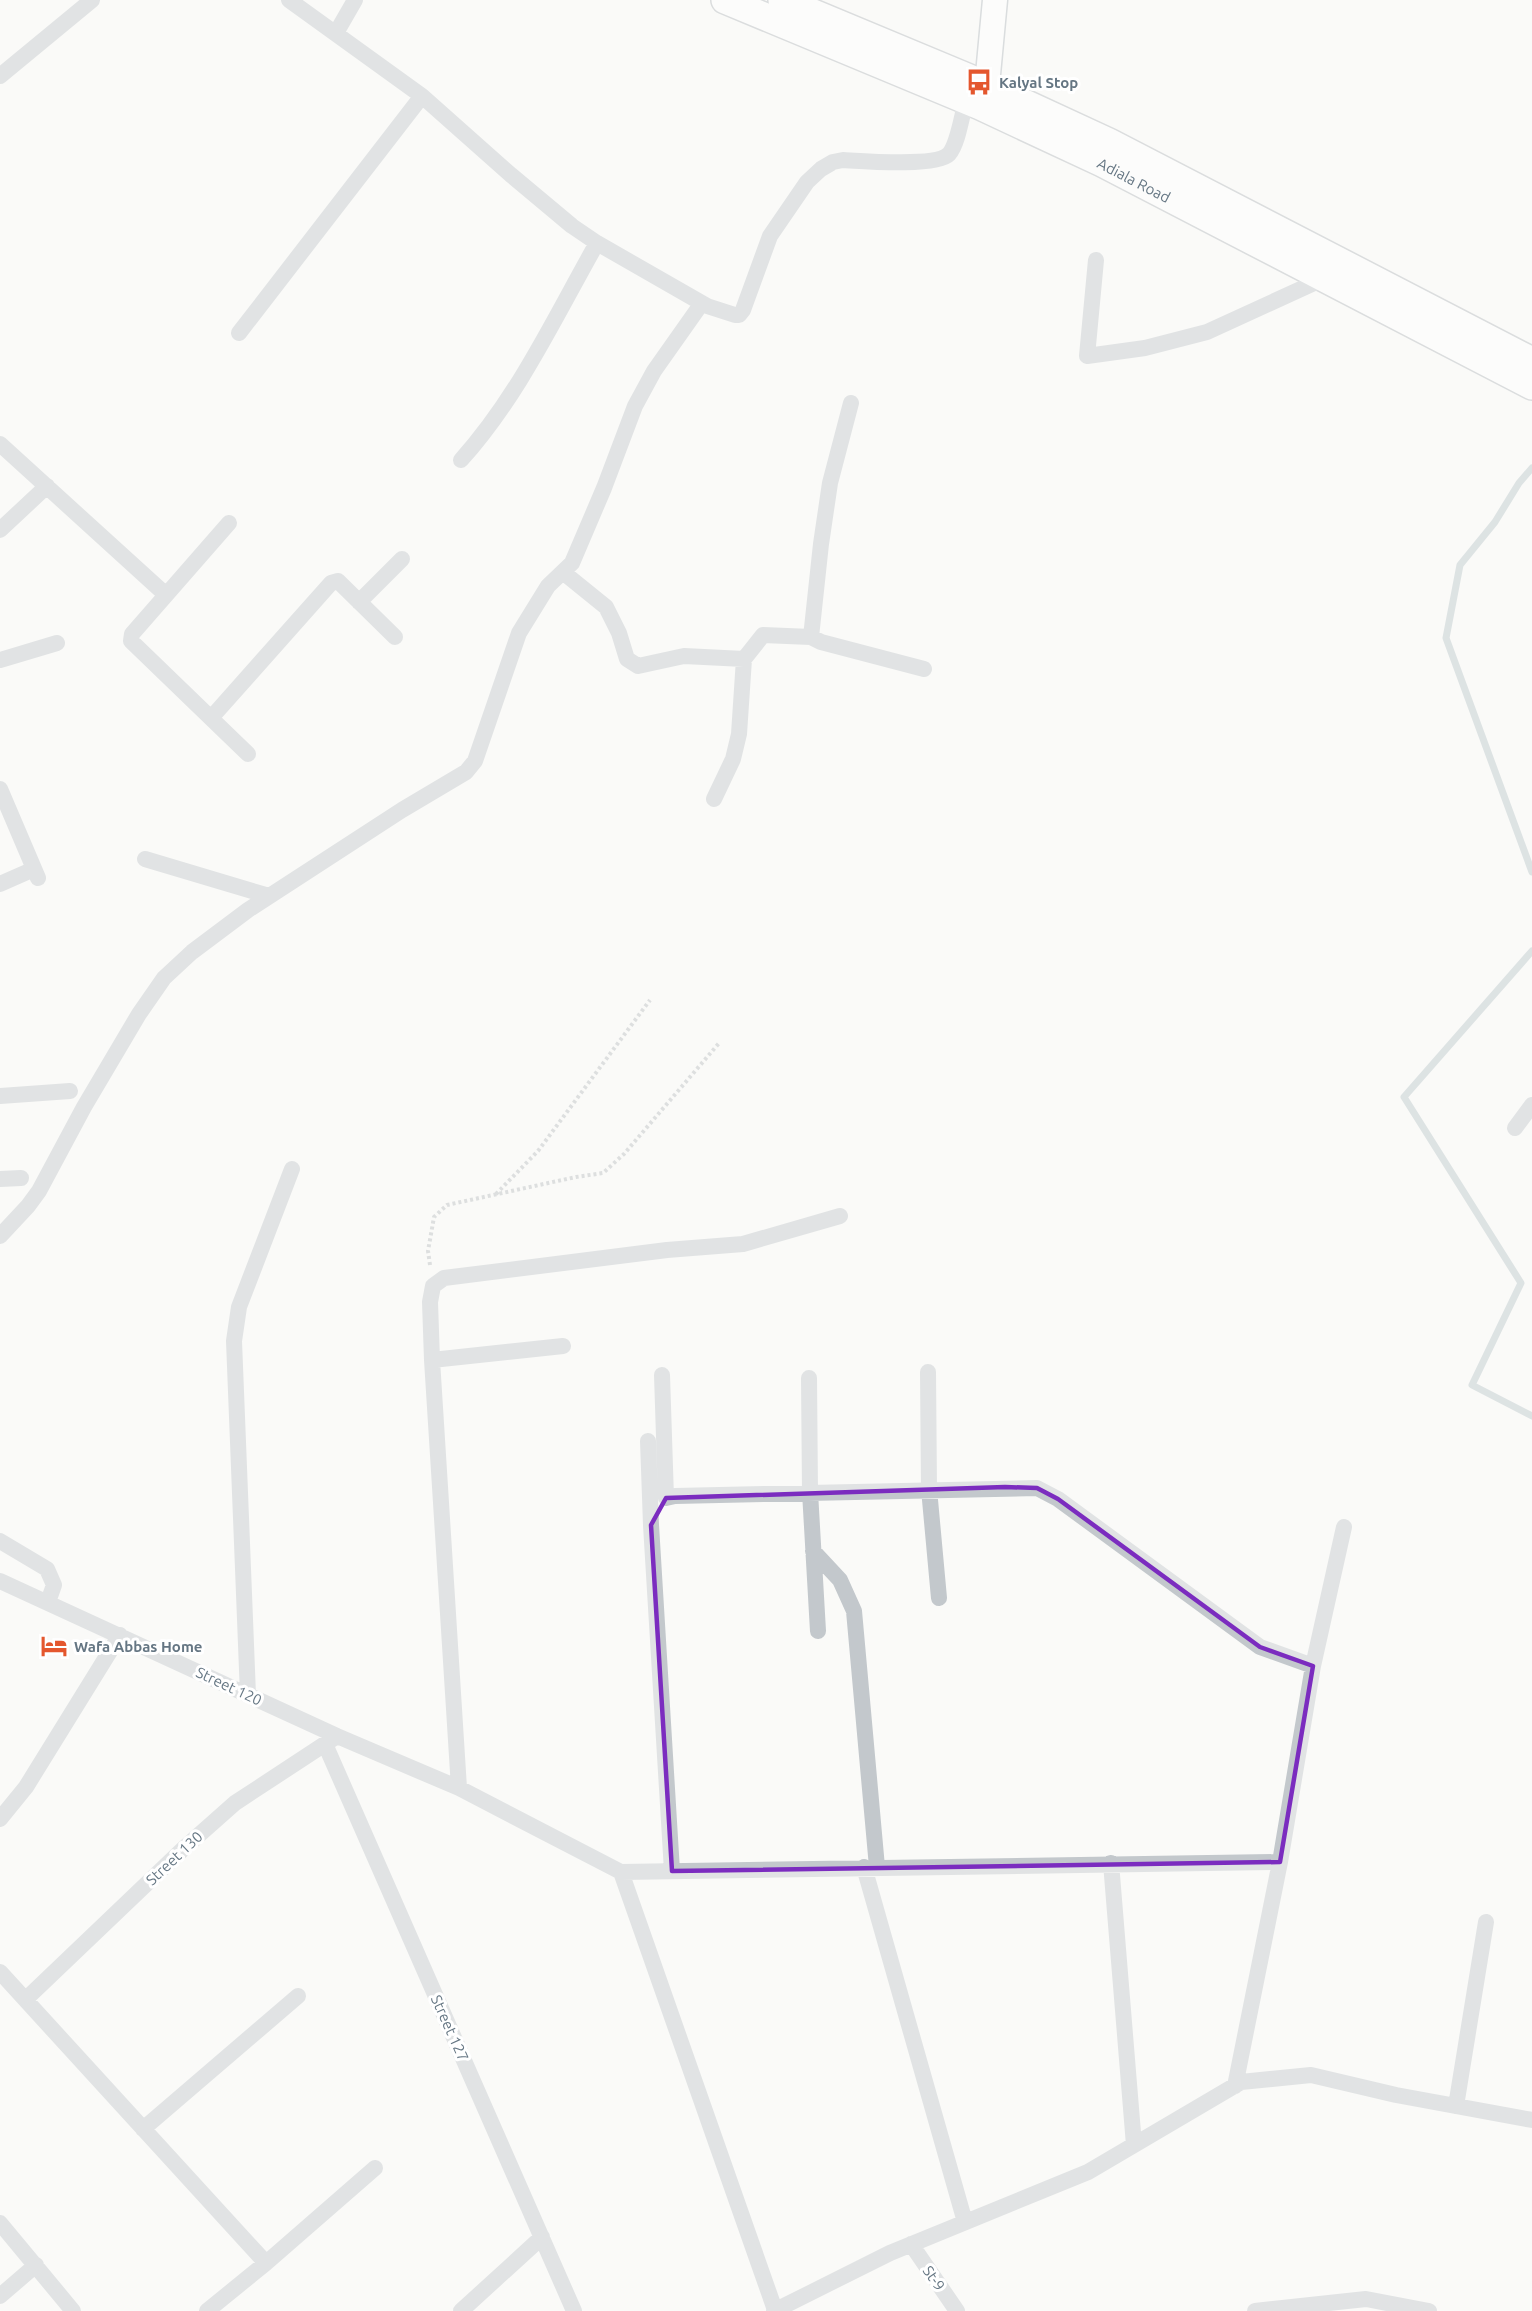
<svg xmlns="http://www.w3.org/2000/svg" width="1532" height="2311" font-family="Ubuntu,sans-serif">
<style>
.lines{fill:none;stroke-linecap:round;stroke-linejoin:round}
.stream{stroke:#bbc7cb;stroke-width:7}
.secondary-casing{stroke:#b3babf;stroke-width:27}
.primary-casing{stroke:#b5babe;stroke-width:30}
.path{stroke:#bbbfc2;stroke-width:4;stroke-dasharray:3 3;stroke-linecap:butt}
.minor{stroke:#c3c8cc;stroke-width:16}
.secondary{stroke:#fff;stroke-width:24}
.primary{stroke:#fff;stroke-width:27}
.marked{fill:none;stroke:#7b2cbf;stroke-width:4.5;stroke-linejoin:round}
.labels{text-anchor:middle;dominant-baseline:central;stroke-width:6;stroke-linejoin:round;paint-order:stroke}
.poi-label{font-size:15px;font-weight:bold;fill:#657683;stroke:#fff;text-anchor:start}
.street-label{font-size:15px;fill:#657683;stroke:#fff}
</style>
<rect width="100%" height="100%" fill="#fafaf8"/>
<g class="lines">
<!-- stream -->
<path class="stream" d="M1532,468L1519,483L1495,522L1460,565L1446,638L1532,872
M1532,951L1404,1097L1521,1283L1472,1385L1532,1416"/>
<!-- secondary casing -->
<g class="secondary-casing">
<path id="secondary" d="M982,101L987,85L995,0"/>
</g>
<!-- primary casing -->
<g class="primary-casing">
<g id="primary">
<path id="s1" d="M725,0L980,106L1102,163L1532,386"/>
<path d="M782,0L979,82L1109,142L1532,361"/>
</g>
</g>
<!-- path -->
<path class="path" d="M496,1194L538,1151L650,1000
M430,1265L428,1251L434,1217L447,1205L576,1177L603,1173L624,1154L720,1042"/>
<!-- minor -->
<path class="minor" d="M289,0L422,96L511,175L572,226L597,243L707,306L735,315H739L743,310L770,236L807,182L821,169L833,162L843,160C862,161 937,167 949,154C958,144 962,114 966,101
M336,33L355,0
M0,76L92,0
M1096,260L1087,356L1145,348L1207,332L1325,278
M239,333L422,96
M0,444L165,594
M461,460C518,397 555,317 597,243
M229,523L132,634L131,641L248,754
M0,530L47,486
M564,573L606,607L619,633L627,659L638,666L684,656L744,659
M359,602L402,559
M811,637L821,544L830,483L851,403
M0,660L57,643
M211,718L331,583L338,581L395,637
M0,789L38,878
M714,799L733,759L739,734L744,659L763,635L811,637L821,642L924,669
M145,859L269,896
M0,884L34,869
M0,1096L70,1091
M1515,1128L1532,1105
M0,1179L21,1178
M840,1216L743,1244L667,1250L444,1278L433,1286L430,1302L432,1360L459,1788L621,1872L1280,1862
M0,1236L28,1206L39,1191L84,1107L139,1014L164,978L192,952L248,910L402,810L466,772L475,761L519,633L548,586L572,563L604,488L635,406L654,371L702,303
M432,1360L563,1346
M928,1372L929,1489L939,1598
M662,1375L666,1498L675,1496L1037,1488L1058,1499L1260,1647L1313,1666
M809,1378L810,1492L818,1631
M648,1441L651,1525L672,1871
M0,1541L47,1569L54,1585L48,1602
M813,1551L840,1580L854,1611L877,1867
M0,1581L337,1736L459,1788
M248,1695L234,1341L239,1307L292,1169
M325,1744L574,2311
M0,1819L26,1787L120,1635
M1111,1863L1134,2145
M864,1867L965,2222
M621,1872L775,2310
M0,1972L266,2263
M26,1999L182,1850L235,1803L334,1738
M1235,2086L1280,1862L1313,1666L1344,1527
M1456,2106L1486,1922
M143,2129L298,1996
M0,2223L73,2311
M911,2244L957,2311
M0,2296L36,2265
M207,2311L266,2263L375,2168
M461,2311L542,2237
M774,2311L890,2253L1088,2172L1241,2082L1311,2075L1396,2095L1532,2120
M1255,2311L1366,2299L1429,2311"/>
<!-- secondary -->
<use href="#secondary" class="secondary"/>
<!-- primary -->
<use href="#primary" class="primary"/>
</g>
<!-- marked area -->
<path d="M0 0H1532V2311H0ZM1005,1487L1037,1488L1058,1499L1260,1647L1313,1666L1280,1862L672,1871L651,1525L666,1498Z" fill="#fafaf8" fill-opacity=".55" fill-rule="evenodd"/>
<path class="marked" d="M1005,1487L1037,1488L1058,1499L1260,1647L1313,1666L1280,1862L672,1871L651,1525L666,1498Z"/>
<!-- icons -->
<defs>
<g id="bus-bare" transform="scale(2.07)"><path d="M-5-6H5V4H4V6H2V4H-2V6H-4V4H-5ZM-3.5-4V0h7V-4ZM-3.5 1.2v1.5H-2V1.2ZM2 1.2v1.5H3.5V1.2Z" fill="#e4572e" stroke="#fff" stroke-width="2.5" paint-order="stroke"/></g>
<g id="hotel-bare" transform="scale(2.07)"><path d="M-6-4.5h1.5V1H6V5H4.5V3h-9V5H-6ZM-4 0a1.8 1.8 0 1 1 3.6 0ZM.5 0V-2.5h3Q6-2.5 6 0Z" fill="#e4572e" stroke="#fff" stroke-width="2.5" paint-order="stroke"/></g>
</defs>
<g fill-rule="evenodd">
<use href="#bus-bare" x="979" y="82"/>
<use href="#hotel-bare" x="54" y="1646"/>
</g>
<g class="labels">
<!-- poi labels -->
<g class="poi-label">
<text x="999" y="82">Kalyal Stop</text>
<text x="74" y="1646">Wafa Abbas Home</text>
</g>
<!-- street labels -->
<g class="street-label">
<text stroke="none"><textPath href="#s1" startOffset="447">Adiala Road</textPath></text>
<text transform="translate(229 1686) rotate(25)">Street 120</text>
<text transform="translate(174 1858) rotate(-43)">Street 130</text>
<text transform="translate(450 2028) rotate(66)">Street 127</text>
<text transform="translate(934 2278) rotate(55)">St-9</text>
</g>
</g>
</svg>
